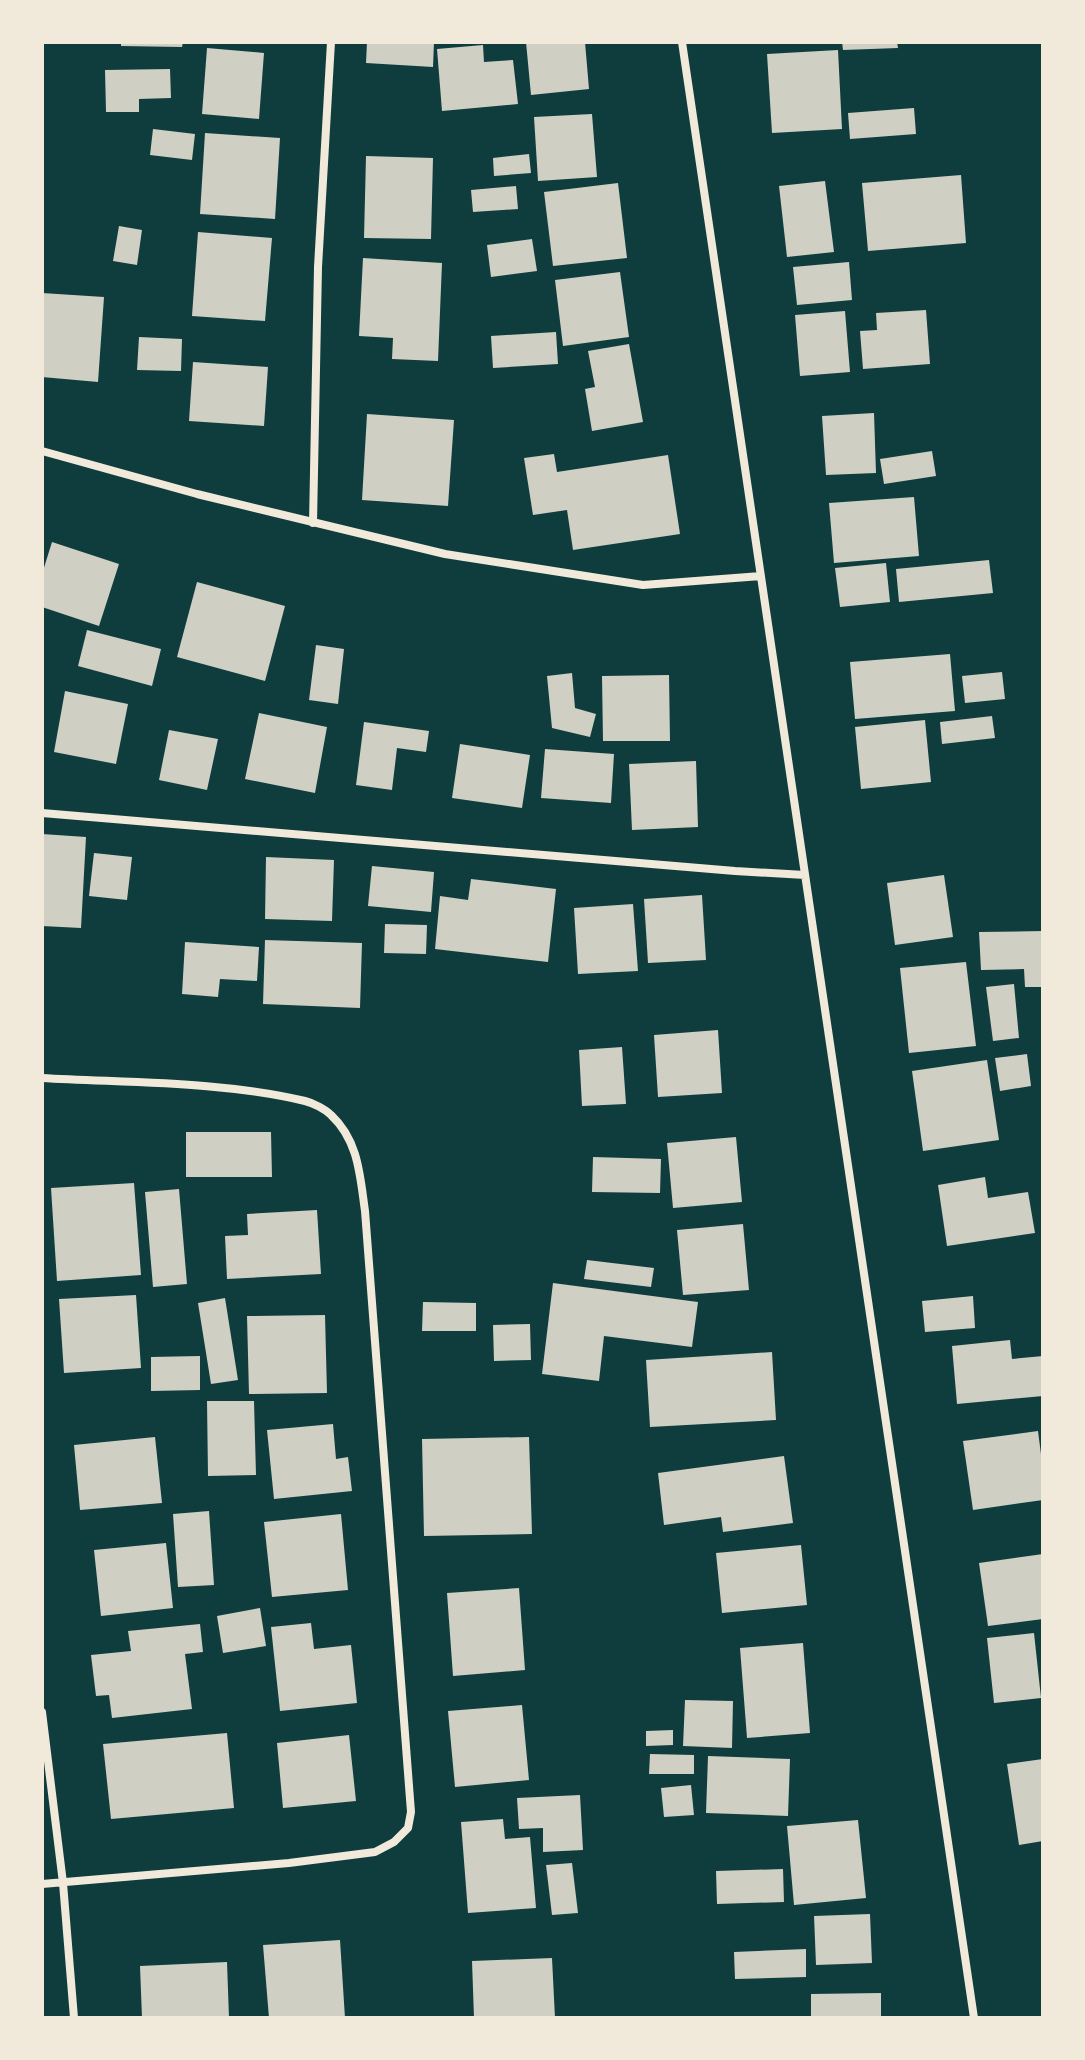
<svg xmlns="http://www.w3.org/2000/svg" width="1085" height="2060" font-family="'Exo 2',sans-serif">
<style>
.building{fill:#cfcfc3}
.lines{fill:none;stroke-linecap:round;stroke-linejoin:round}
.minor{stroke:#f1e9da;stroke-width:8}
</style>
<rect width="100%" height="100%" fill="#0f3d3e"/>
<!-- building -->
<path class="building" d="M121,42H183L182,47L121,46Z
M367,42H434L433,67L366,63Z
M526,42H585L589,89L531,95Z
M842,42H897L898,48L843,50Z
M483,45L484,62L513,60L518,104L442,111L437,49Z
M207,48L264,53L259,119L202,114Z
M838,50L842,129L772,133L767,54Z
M170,69L171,98L139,99V112H106L105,70Z
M914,108L916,134L850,139L848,113Z
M592,114L597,177L538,181L534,117Z
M153,129L195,134L192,160L150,155Z
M205,133L280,138L275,219L200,214Z
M529,154L531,173L494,176L493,158Z
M366,156L433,158L431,239L364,238Z
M961,175L966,243L868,251L862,183Z
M825,181L834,252L787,257L779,186Z
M618,183L627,258L553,266L544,192Z
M516,186L518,209L473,212L471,190Z
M119,226L142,230L137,265L113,261Z
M198,232L272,238L265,321L192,316Z
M532,239L537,271L491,277L487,245Z
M363,258L442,263L438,361L392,359L393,338L359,336Z
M849,262L852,300L797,305L793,267Z
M620,272L629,337L563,346L555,280Z
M42,293L104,297L98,382L42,377Z
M926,310L930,364L863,369L860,331L877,330L876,313Z
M845,311L850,372L800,376L795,315Z
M556,332L558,364L493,368L491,336Z
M139,337L182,339L181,371L137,370Z
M629,344L643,422L592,431L585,389L595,387L588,351Z
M193,362L268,367L264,426L189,421Z
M874,413L876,473L826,475L822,416Z
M367,414L454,420L448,506L362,500Z
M932,451L936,476L884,484L880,459Z
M554,454L557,472L668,455L680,534L573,550L567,510L533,515L524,458Z
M914,497L919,556L834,563L829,503Z
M52,542L119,564L99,626L42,607V574Z
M989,560L993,593L899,602L896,569Z
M886,563L890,602L840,607L835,568Z
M197,582L285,606L265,681L177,657Z
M87,630L161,649L152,686L78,666Z
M316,645L344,649L338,704L309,700Z
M950,654L955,711L855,719L850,662Z
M1002,672L1005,699L965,703L962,676Z
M572,673L575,708L596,714L590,737L552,728L547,676Z
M669,675L670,741H603L602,676Z
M65,691L128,704L116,764L54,752Z
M259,713L327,727L315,793L245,779Z
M992,716L995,738L942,744L940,722Z
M925,720L931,782L861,789L855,727Z
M364,722L429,731L426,752L397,748L392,790L356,785Z
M169,730L218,739L207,790L159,780Z
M460,744L530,755L522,808L452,798Z
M545,749L614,754L611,803L541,798Z
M696,761L698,827L632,830L629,764Z
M42,834L86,837L81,928L42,926Z
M94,853L132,857L127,900L89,896Z
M266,857L334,860L332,921L265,919Z
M372,866L434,872L431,912L368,906Z
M944,875L953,937L895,945L887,883Z
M471,879L556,889L548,962L435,949L440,896L468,900Z
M702,895L706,960L648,963L644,899Z
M633,904L638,971L578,974L574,908Z
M385,924L427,925L426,954L384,953Z
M1043,931V987H1025L1024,969L981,970L979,932Z
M265,940L362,943L360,1008L263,1004Z
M185,942L259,947L257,981L220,979L218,997L182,994Z
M966,962L976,1046L909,1053L900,968Z
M1014,984L1019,1038L993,1041L986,987Z
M718,1030L722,1093L658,1097L654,1035Z
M622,1047L626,1104L582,1106L579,1050Z
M1027,1054L1031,1086L1000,1091L995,1058Z
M987,1060L999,1140L923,1151L912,1071Z
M186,1132H271L272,1177H186Z
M736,1137L742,1202L673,1208L667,1143Z
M593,1157L661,1159L660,1193L592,1192Z
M985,1177L988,1198L1028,1192L1035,1233L947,1246L938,1185Z
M134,1183L141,1275L57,1281L51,1188Z
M179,1189L187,1284L153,1287L145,1192Z
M317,1210L321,1274L227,1279L225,1236L248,1235L247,1214Z
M743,1224L749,1290L683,1295L677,1230Z
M587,1260L654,1268L651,1287L584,1279Z
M553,1283L698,1302L692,1347L604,1336L599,1381L542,1374Z
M136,1295L141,1368L64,1373L59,1299Z
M973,1296L975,1328L925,1332L922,1301Z
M225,1298L238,1380L211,1384L198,1303Z
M423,1302L476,1303V1331H422Z
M325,1315L327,1393L249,1394L247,1316Z
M530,1324L531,1360L494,1361L493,1325Z
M1010,1340L1012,1359L1043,1356V1396L957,1404L952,1346Z
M772,1352L776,1420L650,1427L646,1360Z
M200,1356V1390L151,1391V1357Z
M207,1401H254L256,1475L208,1476Z
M333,1424L336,1459L348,1457L352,1491L274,1499L267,1430Z
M1038,1431L1043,1470V1500L973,1510L963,1441Z
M155,1437L162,1503L80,1510L74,1445Z
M529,1437L532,1534L424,1536L422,1439Z
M784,1456L793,1523L723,1532L721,1517L664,1525L658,1473Z
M209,1511L214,1585L178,1587L173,1514Z
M341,1514L348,1590L272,1597L264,1522Z
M166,1543L173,1608L101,1616L94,1550Z
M801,1545L807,1605L722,1613L716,1553Z
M1043,1554V1619L988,1626L979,1563Z
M519,1588L525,1670L453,1676L447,1593Z
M260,1608L266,1646L223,1653L217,1616Z
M311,1623L314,1649L351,1645L357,1703L280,1711L271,1627Z
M200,1624L203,1652L185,1654L192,1709L112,1718L109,1695L96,1696L91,1655L131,1651L128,1631Z
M1034,1633L1041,1698L994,1703L987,1638Z
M803,1643L810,1733L747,1738L740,1648Z
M685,1700L733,1701L732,1748L683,1746Z
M522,1705L529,1780L455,1787L448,1711Z
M673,1730V1745L646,1746V1731Z
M227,1733L234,1808L111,1819L103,1744Z
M349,1735L356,1801L283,1808L277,1743Z
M650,1754L694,1755V1774H649Z
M708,1756L790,1759L788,1816L706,1813Z
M1043,1759V1841L1019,1845L1007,1764Z
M691,1785L694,1815L664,1817L661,1788Z
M580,1795L583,1850L543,1852V1828L519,1829L517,1798Z
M503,1819L505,1839L530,1837L536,1908L468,1913L461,1822Z
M858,1820L866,1898L794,1905L787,1826Z
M572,1863L578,1913L552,1915L546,1865Z
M783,1869L784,1902L717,1904L716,1871Z
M870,1914L872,1963L816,1965L814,1916Z
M340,1940L345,2018H269L263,1945Z
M806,1949V1977L735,1979L734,1952Z
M552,1958L555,2018H474L472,1961Z
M227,1962L229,2018H142L140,1966Z
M881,1993V2018H811V1994Z"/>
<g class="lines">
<!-- minor -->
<path class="minor" d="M682,42L974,2018
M42,451L197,494L445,554L643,585L761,576
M313,523L318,267L331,42
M42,813L735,871L805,875
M42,1078C127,1083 221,1081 305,1101C313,1103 325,1109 331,1115C359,1141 360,1177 365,1211L411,1812L408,1828L394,1842L375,1852L289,1863L42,1884
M42,1712L63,1883L74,2018"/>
</g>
<!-- border -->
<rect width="1085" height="2060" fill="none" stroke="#f1e9da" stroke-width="88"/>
</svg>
